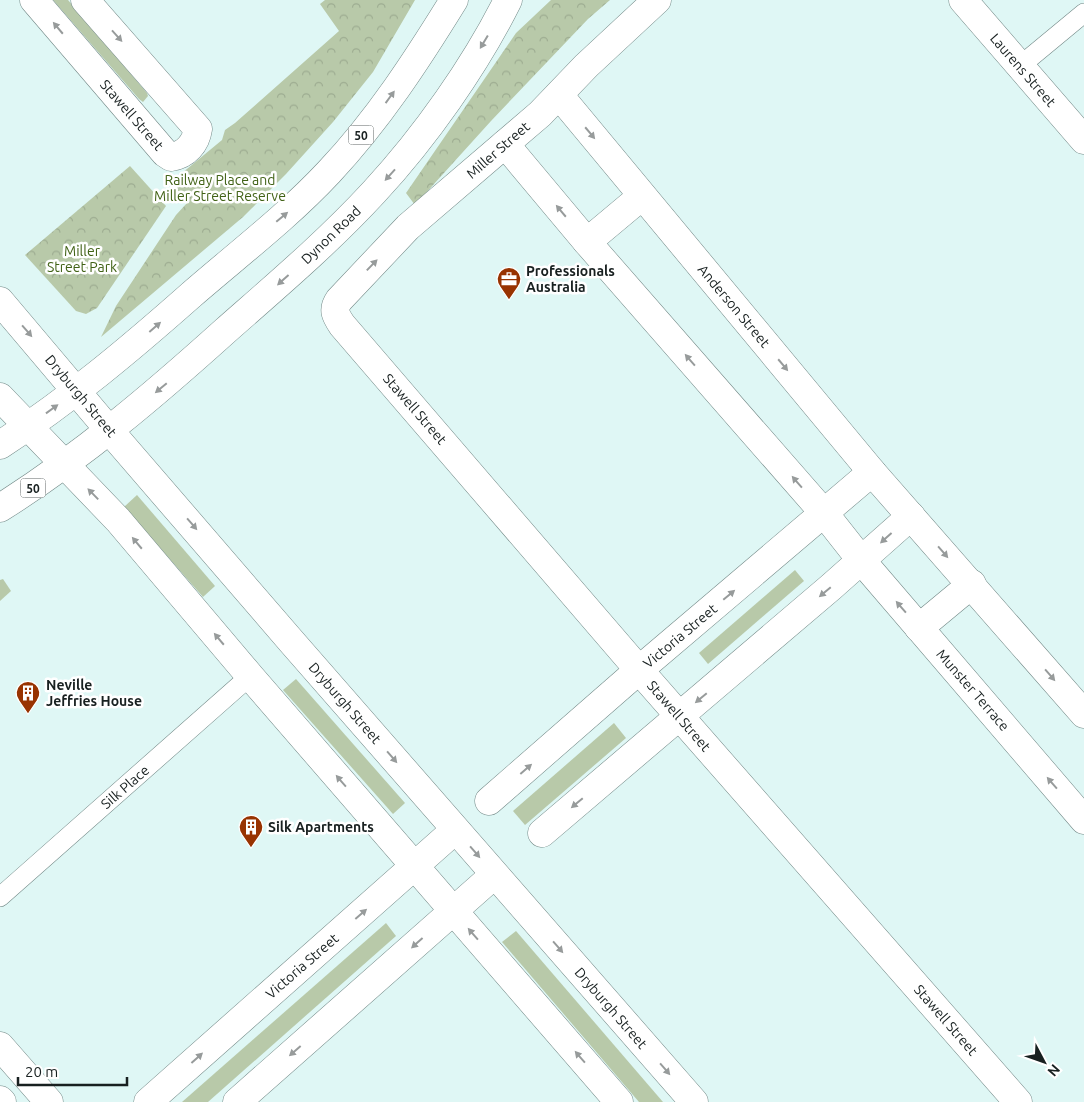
<svg xmlns="http://www.w3.org/2000/svg" width="1084" height="1102" font-family="Ubuntu,sans-serif">
	<style>
		.grass { fill: #b8c9a9 }
		.park { fill: url(#park-crowns) }
		.lines { fill: none; stroke-linecap: round; stroke-linejoin: round }
		.lane-casing { stroke: #728886; stroke-width: 20 }
		.street-casing { stroke: #728886; stroke-width: 29 }
		.secondary-casing { stroke: #728886; stroke-width: 29 }
		.primary-casing { stroke: #728886; stroke-width: 29 }
		.lane { stroke: #fff; stroke-width: 19 }
		.street { stroke: #fff; stroke-width: 28 }
		.secondary { stroke: #fff; stroke-width: 28 }
		.primary { stroke: #fff; stroke-width: 28 }
		.oneway { fill: #979b9b }
		.labels { text-anchor: middle; dominant-baseline: central; stroke-width: 5; stroke-linejoin: round; paint-order: stroke }
		.shield { fill: #fff; stroke: #5d6363; stroke-width: 1 }
		.shield-label { font-size: 12px; font-weight: bold; fill: #182020 }
		.street-label { font-size: 14px; fill: #182020; stroke: #fff }
		.park-label { font-size: 14px; fill: #416216; stroke: #fff }
		.poi-label { font-size: 14px; font-weight: bold; fill: #182020; stroke: #fff; text-anchor: start }
	</style>
	<defs>
		<pattern id="park-crowns" width="20" height="18" patternUnits="userSpaceOnUse" patternTransform="scale(1.25)"><rect width="20" height="18" fill="#b8c9a9"/><path d="M2 6a3 3 0 1 1 6 0M12 15a3 3 0 1 1 6 0" fill="none" stroke="#9dac91"/></pattern>
	</defs>
	<rect width="100%" height="100%" fill="#dff7f5"/>
	<g class="grass">
		<polygon points="53,0 68,0 147,93 148,96 143,102 139,99"/>
		<polygon points="137,495 215,586 203,597 124,507"/>
		<polygon points="795,570 804,581 708,664 699,653"/>
		<polygon points="3,579 11,591 0,601 0,580"/>
		<polygon points="296,679 405,803 393,814 283,690"/>
		<polygon points="614,723 626,738 525,825 513,811"/>
		<polygon points="386,923 396,936 208,1102 182,1102"/>
		<polygon points="516,931 663,1102 639,1102 502,942"/>
	</g>
	<g class="park">
		<polygon points="325,0 415,0 373,72 333,122 286,174 243,217 101,337 116,306 176,215 187,203 170,183 222,140 225,130 235,123 339,31 320,4"/>
		<polygon points="551,0 610,0 588,19 491,121 415,205 406,193 516,33"/>
		<polygon points="130,166 166,206 97,308 86,314 76,311 25,255"/>
	</g>
	<g class="lines">
		<g class="lane-casing">
			<g id="lane">
				<polyline points="1020,66 1084,13"/>
				<polyline points="0,897 250,676"/>
			</g>
		</g>
		<g class="street-casing">
			<g id="street">
				<path d="M34,0L165,153L171,157C186,155 196,143 198,129L85,0"/>
				<path d="M657,0L586,66L540,114L408,227L339,300C332,310 336,316 342,325L639,670L1018,1102"/>
				<polyline points="963,0 1084,140"/>
				<polyline points="559,95 872,472 1084,714"/>
				<polyline points="505,144 587,242 824,513 861,560 1084,820"/>
				<polyline points="587,242 642,196"/>
				<polyline points="919,628 972,584"/>
				<polyline points="489,801 639,670 872,472"/>
				<polyline points="542,833 831,587 911,516"/>
				<polyline points="0,1046 49,1102"/>
				<polyline points="0,1100 2,1102"/>
			</g>
		</g>
		<g class="secondary-casing">
			<g id="secondary">
				<polyline points="0,301 109,430 291,641 694,1102"/>
				<polyline points="0,397 118,520 250,676 619,1102"/>
				<polyline points="148,1102 455,830"/>
				<polyline points="237,1102 494,875"/>
			</g>
		</g>
		<g class="primary-casing">
			<g id="primary">
				<path d="M0,445C68,401 130,349 191,295C237,255 287,217 329,172C378,120 417,60 454,0"/>
				<path d="M0,508C81,457 154,395 225,331C276,286 328,242 374,192C425,137 475,66 508,0"/>
			</g>
		</g>
		<use href="#lane" class="lane"/>
		<use href="#street" class="street"/>
		<use href="#secondary" class="secondary"/>
		<use href="#primary" class="primary"/>
	</g>
	<defs><path id="oneway-solid" d="M-6-.8H1V-3.2L6.5 0L1 3.2V.8H-6Z" transform="scale(1.25)"/></defs>
	<g class="oneway">
		<use href="#oneway-solid" transform="translate(58 28) rotate(-130)"/>
		<use href="#oneway-solid" transform="translate(117 36) rotate(48)"/>
		<use href="#oneway-solid" transform="translate(484 42) rotate(121)"/>
		<use href="#oneway-solid" transform="translate(390 97) rotate(-54)"/>
		<use href="#oneway-solid" transform="translate(590 133) rotate(50)"/>
		<use href="#oneway-solid" transform="translate(390 175) rotate(132)"/>
		<use href="#oneway-solid" transform="translate(561 211) rotate(-130)"/>
		<use href="#oneway-solid" transform="translate(282 217) rotate(-40)"/>
		<use href="#oneway-solid" transform="translate(372 265) rotate(-46)"/>
		<use href="#oneway-solid" transform="translate(283 280) rotate(138)"/>
		<use href="#oneway-solid" transform="translate(155 327) rotate(-41)"/>
		<use href="#oneway-solid" transform="translate(27 331) rotate(49)"/>
		<use href="#oneway-solid" transform="translate(690 360) rotate(-131)"/>
		<use href="#oneway-solid" transform="translate(783 365) rotate(50)"/>
		<use href="#oneway-solid" transform="translate(161 388) rotate(140)"/>
		<use href="#oneway-solid" transform="translate(52 409) rotate(-36)"/>
		<use href="#oneway-solid" transform="translate(797 482) rotate(-131)"/>
		<use href="#oneway-solid" transform="translate(93 494) rotate(-134)"/>
		<use href="#oneway-solid" transform="translate(192 524) rotate(49)"/>
		<use href="#oneway-solid" transform="translate(886 538) rotate(138)"/>
		<use href="#oneway-solid" transform="translate(137 543) rotate(-130)"/>
		<use href="#oneway-solid" transform="translate(943 552) rotate(49)"/>
		<use href="#oneway-solid" transform="translate(825 592) rotate(140)"/>
		<use href="#oneway-solid" transform="translate(729 595) rotate(-40)"/>
		<use href="#oneway-solid" transform="translate(901 607) rotate(-131)"/>
		<use href="#oneway-solid" transform="translate(219 639) rotate(-130)"/>
		<use href="#oneway-solid" transform="translate(1050 675) rotate(49)"/>
		<use href="#oneway-solid" transform="translate(701 698) rotate(140)"/>
		<use href="#oneway-solid" transform="translate(392 757) rotate(49)"/>
		<use href="#oneway-solid" transform="translate(526 769) rotate(-41)"/>
		<use href="#oneway-solid" transform="translate(341 781) rotate(-131)"/>
		<use href="#oneway-solid" transform="translate(1052 783) rotate(-131)"/>
		<use href="#oneway-solid" transform="translate(577 803) rotate(140)"/>
		<use href="#oneway-solid" transform="translate(475 852) rotate(49)"/>
		<use href="#oneway-solid" transform="translate(361 914) rotate(-41)"/>
		<use href="#oneway-solid" transform="translate(473 934) rotate(-131)"/>
		<use href="#oneway-solid" transform="translate(417 943) rotate(138)"/>
		<use href="#oneway-solid" transform="translate(558 947) rotate(49)"/>
		<use href="#oneway-solid" transform="translate(295 1051) rotate(139)"/>
		<use href="#oneway-solid" transform="translate(580 1057) rotate(-131)"/>
		<use href="#oneway-solid" transform="translate(197 1058) rotate(-42)"/>
		<use href="#oneway-solid" transform="translate(665 1069) rotate(49)"/>
	</g>
	<defs>
		<g id="office-pin" transform="scale(1.25)"><path d="M0 17L-7.5 6A9.5 9.5 0 1 1 7.5 6Z" fill="#983301" stroke="#fff"/><path d="M-6-3h4V-5.5h4V-3h4V5H-6ZM-1-4.5V-3h2v-1.5ZM-6 0V1H6V0Z" fill="#fff"/></g>
		<g id="building-pin" transform="scale(1.25)"><path d="M0 17L-7.5 6A9.5 9.5 0 1 1 7.5 6Z" fill="#983301" stroke="#fff"/><path d="M-4-6H4V6H1V3H-1V6H-4ZM-2.5-4.3h1.7v1.8h-1.7ZM.8-4.3h1.7v1.8H.8ZM-2.5-1h1.7V.8h-1.7ZM.8-1h1.7V.8H.8Z" fill="#fff"/></g>
	</defs>
	<g fill-rule="evenodd">
		<use href="#office-pin" x="509" y="279"/>
		<use href="#building-pin" x="28" y="693"/>
		<use href="#building-pin" x="251" y="827"/>
	</g>
	<g class="labels">
		<g class="shield">
			<rect x="348.5" y="125.5" width="25" height="19" rx="4"/>
			<rect x="20.5" y="478.5" width="25" height="19" rx="4"/>
		</g>
		<g class="shield-label">
			<text x="361" y="135">50</text>
			<text x="33" y="488">50</text>
		</g>
		<g class="street-label">
			<text transform="translate(1023 70) rotate(49)">Laurens Street</text>
			<text transform="translate(132 115) rotate(49)">Stawell Street</text>
			<text transform="translate(498 150) rotate(-41)">Miller Street</text>
			<text transform="translate(331 235) rotate(-44)">Dynon Road</text>
			<text transform="translate(734 306) rotate(50)">Anderson Street</text>
			<text transform="translate(81 396) rotate(50)">Dryburgh Street</text>
			<text transform="translate(415 409) rotate(49)">Stawell Street</text>
			<text transform="translate(680 636) rotate(-40)">Victoria Street</text>
			<text transform="translate(973 690) rotate(49)">Munster Terrace</text>
			<text transform="translate(345 703) rotate(49)">Dryburgh Street</text>
			<text transform="translate(679 716) rotate(49)">Stawell Street</text>
			<text transform="translate(125 787) rotate(-41)">Silk Place</text>
			<text transform="translate(302 966) rotate(-41)">Victoria Street</text>
			<text transform="translate(611 1008) rotate(49)">Dryburgh Street</text>
			<text transform="translate(946 1020) rotate(49)">Stawell Street</text>
		</g>
		<g class="park-label">
			<text x="220" y="180">Railway Place and<tspan x="220" dy="16">Miller Street Reserve</tspan></text>
			<text x="82" y="251">Miller<tspan x="82" dy="16">Street Park</tspan></text>
		</g>
		<g class="poi-label">
			<text x="526" y="271">Professionals<tspan x="526" dy="16">Australia</tspan></text>
			<text x="46" y="685">Neville<tspan x="46" dy="16">Jeffries House</tspan></text>
			<text x="268" y="827">Silk Apartments</text>
		</g>
	</g>
	<g transform="translate(1044 1062) rotate(131)" stroke="#ffffff" stroke-width="4" paint-order="stroke">
	<path d="M0-4L9 19L0 12L-9 19Z" fill="#182020"/>
	<text y="-8" font-size="14" font-weight="bold" text-anchor="middle" fill="#182020">N</text>
	</g>
	<path d="M18 1077v8h109v-8" fill="none" stroke="#182020" stroke-width="2.5"/>
	<text x="25" y="1077" font-size="15" fill="#182020" stroke="#ffffff" stroke-width="4" paint-order="stroke">20 m</text>
</svg>
